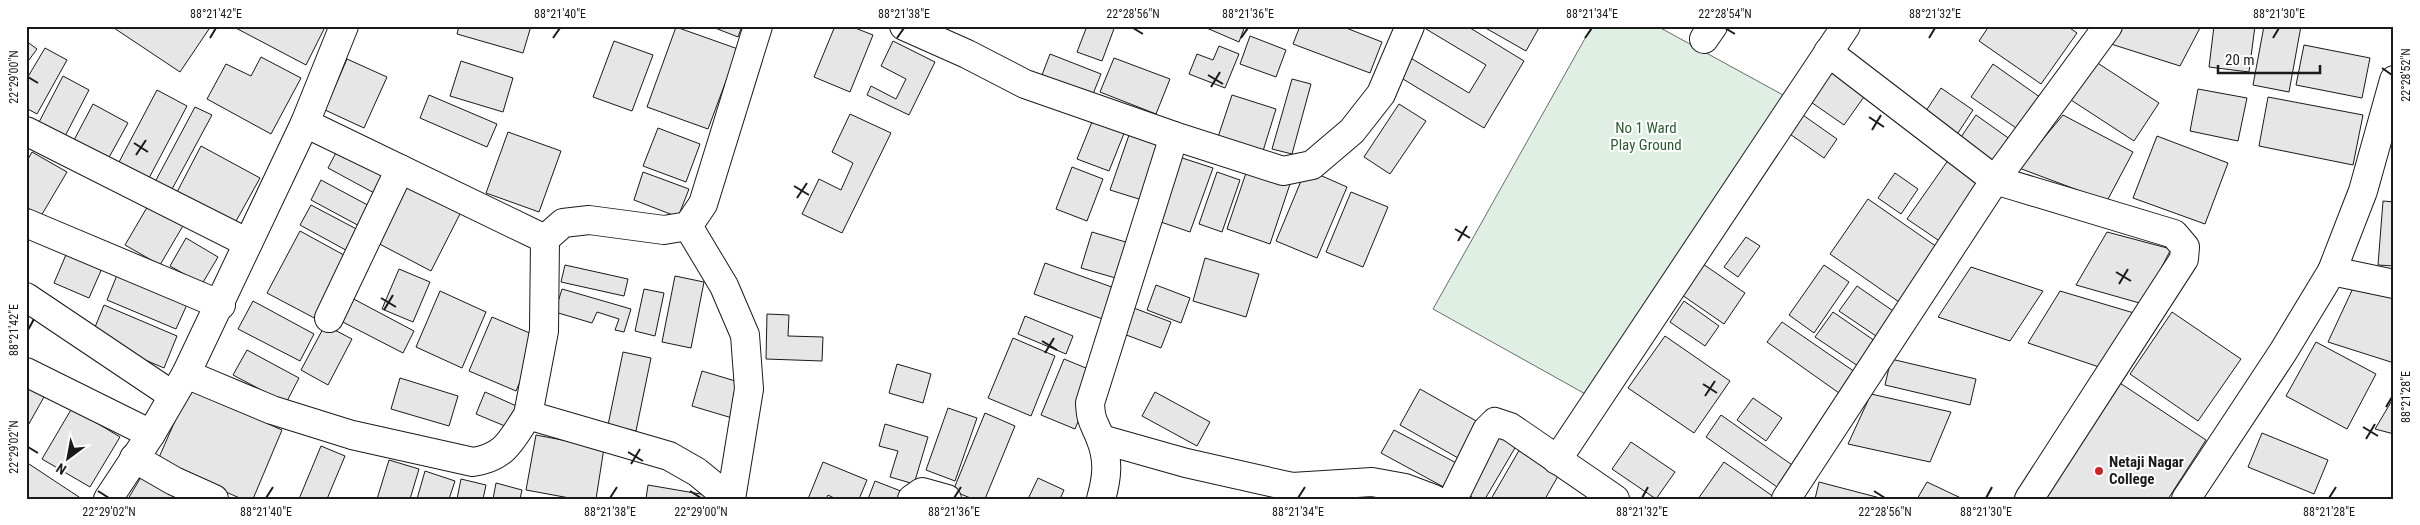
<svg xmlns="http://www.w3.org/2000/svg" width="2420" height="525" font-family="'Roboto Condensed',sans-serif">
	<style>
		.green { fill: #e0efe3; stroke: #6a6a6a }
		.building { fill: #e6e6e6; stroke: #1a1a1a }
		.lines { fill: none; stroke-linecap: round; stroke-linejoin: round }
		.minor-casing { stroke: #1a1a1a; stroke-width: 30 }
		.minor { stroke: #fff; stroke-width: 28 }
		.ticks { fill: none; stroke: #1a1a1a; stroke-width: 2 }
		.poi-dot { fill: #c62828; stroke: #fff; stroke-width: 2 }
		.labels { text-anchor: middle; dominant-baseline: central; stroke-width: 4; stroke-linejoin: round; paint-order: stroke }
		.park-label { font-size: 15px; fill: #2b5a34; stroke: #fff }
		.poi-label { font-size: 15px; font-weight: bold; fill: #1a1a1a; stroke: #fff; text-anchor: start }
		.neatline { fill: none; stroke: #1a1a1a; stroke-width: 2 }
		.ticks-label { font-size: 12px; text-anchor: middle; fill: #1a1a1a }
	</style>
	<rect width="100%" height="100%" fill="#fff"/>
	<polygon class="green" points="1592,26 1657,26 1794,101 1589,396 1433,309"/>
	<g class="building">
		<polygon points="111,26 205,26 209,29 180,72"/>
		<polygon points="232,26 324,26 325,27 306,65"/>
		<polygon points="459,26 531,26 523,53 457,34"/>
		<polygon points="710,26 742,26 738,37"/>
		<polygon points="835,26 850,26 873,35 850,92 814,77"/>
		<polygon points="1087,26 1115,26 1102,61 1077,52"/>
		<polygon points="1202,26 1245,26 1239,42"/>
		<polygon points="1300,26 1341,26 1382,42 1370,73 1293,44"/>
		<polygon points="1427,26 1467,26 1524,61 1484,128 1398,76 1409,57 1469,93 1486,65 1426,29"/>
		<polygon points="1482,26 1540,26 1526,51"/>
		<polygon points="1989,26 2067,26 2077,33 2041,84 1979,41"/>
		<polygon points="2123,26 2201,26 2180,66 2111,44"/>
		<polygon points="2214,26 2255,26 2249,72 2209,67"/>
		<polygon points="2264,26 2301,26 2289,92 2253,85"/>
		<polygon points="676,27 738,49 708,129 647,107"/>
		<polygon points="1250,36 1286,50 1276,77 1240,64"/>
		<polygon points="26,41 37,49 26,64"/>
		<polygon points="614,41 653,55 632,111 593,97"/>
		<polygon points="893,41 935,62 909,115 867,95 871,86 896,99 906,79 881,66"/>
		<polygon points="2304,45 2370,58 2362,98 2296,85"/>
		<polygon points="1219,46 1239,54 1225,88 1189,74 1197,54 1213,60"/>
		<polygon points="45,48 67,60 37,114 26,108 26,80"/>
		<polygon points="1050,54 1101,74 1093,94 1042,75"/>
		<polygon points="261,57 301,78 271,134 207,99 226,64 251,76"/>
		<polygon points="1114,58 1170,79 1156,114 1100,92"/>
		<polygon points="347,59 387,77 364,128 325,110"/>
		<polygon points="461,61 513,78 503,112 450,96"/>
		<polygon points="2096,62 2159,103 2134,141 2071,100"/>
		<polygon points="1993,64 2044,100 2022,132 1971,97"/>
		<polygon points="1830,69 1866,94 1844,125 1808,100"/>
		<polygon points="63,76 89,90 63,140 37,126"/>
		<polygon points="1292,79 1311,84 1292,154 1272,149"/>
		<polygon points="1941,88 1973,110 1956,136 1924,114"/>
		<polygon points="2198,89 2247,98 2238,141 2190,131"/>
		<polygon points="157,90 187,106 148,180 118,164"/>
		<polygon points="429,95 497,124 487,147 420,118"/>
		<polygon points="1232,95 1276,109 1263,151 1218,137"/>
		<polygon points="2268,97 2363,115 2353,165 2259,146"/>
		<polygon points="93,104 128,123 107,161 73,142"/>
		<polygon points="1399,104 1426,121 1390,174 1364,157"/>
		<polygon points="195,107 212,115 171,191 155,182"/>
		<polygon points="1800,113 1837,139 1824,158 1787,132"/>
		<polygon points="850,114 891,133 842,233 802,214 819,179 841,190 853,163 832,152"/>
		<polygon points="1976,115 2014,142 1997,166 1959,140"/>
		<polygon points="2063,115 2133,152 2107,201 2019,168"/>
		<polygon points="1094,117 1125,131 1109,171 1077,159"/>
		<polygon points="658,128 700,144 686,182 643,166"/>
		<polygon points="508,132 561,151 539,212 486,193"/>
		<polygon points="1129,135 1161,146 1142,200 1110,190"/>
		<polygon points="2157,136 2228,163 2205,224 2133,198"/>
		<polygon points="341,143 389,169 376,194 328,168"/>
		<polygon points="201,146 260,178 235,223 177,192"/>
		<polygon points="32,152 67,172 41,216 26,207 26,163"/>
		<polygon points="1176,156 1213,168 1190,232 1155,220"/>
		<polygon points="1949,159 1983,183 1941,242 1907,219"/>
		<polygon points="1072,167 1103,179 1087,221 1056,209"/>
		<polygon points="1306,169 1347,187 1317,258 1276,241"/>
		<polygon points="1247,170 1290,184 1270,244 1227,229"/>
		<polygon points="643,172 689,189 678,217 634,200"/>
		<polygon points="1217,172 1240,180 1222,232 1199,224"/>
		<polygon points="1895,173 1918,189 1901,214 1878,198"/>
		<polygon points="402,178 462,210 431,271 370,239"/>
		<polygon points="321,180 375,209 365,229 311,200"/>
		<polygon points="1351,192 1388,207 1363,267 1326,252"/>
		<polygon points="1868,199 1937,247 1899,302 1830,254"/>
		<polygon points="2383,201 2394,202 2394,266 2378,265"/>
		<polygon points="149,204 184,224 160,265 125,245"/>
		<polygon points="311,205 364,233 353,254 300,225"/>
		<polygon points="300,231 353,260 320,321 267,293"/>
		<polygon points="1092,232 1129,243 1119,279 1081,268"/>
		<polygon points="2107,232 2171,249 2143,304 2076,285"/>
		<polygon points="1746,237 1760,246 1738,277 1724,267"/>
		<polygon points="186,238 218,257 202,284 170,266"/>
		<polygon points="68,250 103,266 89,298 54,283"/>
		<polygon points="1205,258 1259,274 1246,317 1193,301"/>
		<polygon points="1045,263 1120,290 1108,321 1034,294"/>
		<polygon points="1703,264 1745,293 1724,324 1682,295"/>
		<polygon points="565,265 628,279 624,296 561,282"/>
		<polygon points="1824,265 1849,282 1814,333 1789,315"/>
		<polygon points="1971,267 2043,291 2010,341 1938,317"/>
		<polygon points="399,269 430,282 413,322 382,309"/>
		<polygon points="119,270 189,300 176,329 107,300"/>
		<polygon points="675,276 704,282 691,348 662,342"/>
		<polygon points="1156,285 1190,298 1181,323 1147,310"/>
		<polygon points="1857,286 1896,313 1879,338 1839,311"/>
		<polygon points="2354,286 2394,298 2394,363 2328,342"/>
		<polygon points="562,289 631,309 624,332 615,330 619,319 597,312 592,323 555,312"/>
		<polygon points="644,289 664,293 655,336 635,331"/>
		<polygon points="440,291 486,312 462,368 416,347"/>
		<polygon points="2060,291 2134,313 2102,368 2028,343"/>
		<polygon points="348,296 414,331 403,353 337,319"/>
		<polygon points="253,301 314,334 300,361 238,329"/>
		<polygon points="1684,301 1719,326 1705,346 1670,322"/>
		<polygon points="104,305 177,336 164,368 91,337"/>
		<polygon points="1131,307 1171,322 1161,348 1121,333"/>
		<polygon points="1833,312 1875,341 1858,366 1815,337"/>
		<polygon points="2172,312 2241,359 2198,421 2130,374"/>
		<polygon points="767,314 789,315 788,336 823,337 822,361 766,359"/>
		<polygon points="1025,316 1073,336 1066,354 1018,334"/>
		<polygon points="492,317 539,337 516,391 469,371"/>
		<polygon points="1782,322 1855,372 1839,393 1767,342"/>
		<polygon points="325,325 352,339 328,385 301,370"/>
		<polygon points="1665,336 1730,381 1694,433 1628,388"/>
		<polygon points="1013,338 1055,356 1031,416 988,398"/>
		<polygon points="2316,342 2376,374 2347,429 2286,396"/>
		<polygon points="247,350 299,378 286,403 233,375"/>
		<polygon points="623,352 651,358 636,431 608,425"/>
		<polygon points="1064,359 1098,373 1075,429 1041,415"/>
		<polygon points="1891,359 1976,379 1970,405 1885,385"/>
		<polygon points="897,364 931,374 923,403 889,393"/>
		<polygon points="702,371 742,383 732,418 692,406"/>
		<polygon points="400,378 458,396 449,426 391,409"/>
		<polygon points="2120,383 2206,440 2168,499 2044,499"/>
		<polygon points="26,387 44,397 26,429"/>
		<polygon points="189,389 282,430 253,499 242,499 157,462"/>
		<polygon points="1420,389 1485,426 1465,462 1400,425"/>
		<polygon points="485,392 521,408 512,429 476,414"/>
		<polygon points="1155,392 1210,422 1197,446 1142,416"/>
		<polygon points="1871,394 1951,412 1930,462 1848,444"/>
		<polygon points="2394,397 2394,434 2375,429"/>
		<polygon points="1753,398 1782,418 1766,441 1737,420"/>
		<polygon points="72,408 120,437 90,487 42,459"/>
		<polygon points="948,408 977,418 955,481 926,470"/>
		<polygon points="985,413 1015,426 985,499 973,499 953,491"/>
		<polygon points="1721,415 1795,467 1780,489 1706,437"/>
		<polygon points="885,424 928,437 914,484 890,477 898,451 879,446"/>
		<polygon points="1497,427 1519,441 1485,499 1475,499 1459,489"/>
		<polygon points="1394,430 1464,467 1451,491 1381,453"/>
		<polygon points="2262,433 2328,460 2314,494 2248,467"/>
		<polygon points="536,435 604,448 596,499 575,499 526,490"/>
		<polygon points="1631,442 1675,472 1656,499 1612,469"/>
		<polygon points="321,446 345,456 327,499 299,499"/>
		<polygon points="1521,447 1562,469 1545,499 1491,499"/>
		<polygon points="389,460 419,469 410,499 377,499"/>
		<polygon points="823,462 867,480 859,499 836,499 828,495 826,499 808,499"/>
		<polygon points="1724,462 1774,497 1773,499 1698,499"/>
		<polygon points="29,464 82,499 26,499 26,469"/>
		<polygon points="425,471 455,481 449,499 417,499"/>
		<polygon points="144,472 186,499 128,499"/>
		<polygon points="1038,478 1064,490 1060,499 1028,499"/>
		<polygon points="461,479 486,485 483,499 457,499"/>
		<polygon points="875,481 906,493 904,499 868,499"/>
		<polygon points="1819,482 1884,499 1815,499"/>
		<polygon points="1927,482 1963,499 1917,499"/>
		<polygon points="496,483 522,490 520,499 493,499"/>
		<polygon points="648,485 718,497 717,499 646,499"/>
	</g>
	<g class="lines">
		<g class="minor-casing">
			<g id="minor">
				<polyline points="904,26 967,54 1025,84 1174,136 1283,171 1312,165 1352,131 1381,94 1410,26"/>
				<polyline points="1704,39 1713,26"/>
				<polyline points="1828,52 1995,180 2174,234 2185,247 2184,259 2029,499"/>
				<polyline points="305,123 545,239 544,331 528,415"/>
				<polyline points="26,131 248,243"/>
				<polyline points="26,223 221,305"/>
				<polyline points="688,226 724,286 745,335 749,389 731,499"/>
				<polyline points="545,239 563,223 589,220 664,230 688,226 703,204 758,26"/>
				<polyline points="2332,271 2394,284"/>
				<polyline points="26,297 172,395"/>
				<polyline points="329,318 400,169"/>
				<polyline points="26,372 151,434"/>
				<path d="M186,374L272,410L352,435L473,462C506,457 511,440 528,415L669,456L697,472L730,499"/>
				<polyline points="1101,439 1186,463 1292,487 1372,482 1405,488 1434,499"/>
				<polyline points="134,458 174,481 214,499"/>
				<polyline points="1557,460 1846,26"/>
				<polyline points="108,499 151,434 186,374 305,123 344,26"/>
				<polyline points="912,499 922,492 947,499"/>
				<path d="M1101,499C1107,478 1109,461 1101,440C1095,423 1091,424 1090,403L1174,136"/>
				<polyline points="1453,499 1487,430 1495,422 1510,427 1615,499"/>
				<polyline points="1786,499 1995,180 2108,26"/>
				<polyline points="2186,499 2283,352 2332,271 2363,191 2394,80"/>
			</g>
		</g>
		<use href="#minor" class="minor"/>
	</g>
	<path class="ticks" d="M1133,28L1143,34M1725,28L1735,34M210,38L216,28M553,38L560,28M897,38L904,28M1241,38L1248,28M1585,38L1592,28M1929,38L1935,28M2273,38L2279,28M2382,68L2392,75M1208,75L1223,84M28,77L38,83M1211,87L1220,72M1869,117L1884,127M1872,130L1881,115M134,143L148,152M136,155L146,140M794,186L809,195M797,198L807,183M1455,229L1470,238M1458,241L1467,226M2116,272L2131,281M2119,284L2128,269M381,298L396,307M384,310L393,295M28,330L34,319M1042,341L1057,350M1045,353L1054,338M1703,384L1717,393M1705,396L1715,381M2386,407L2392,397M2363,427L2378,436M2366,439L2375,424M28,447L38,453M628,452L643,461M631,464L640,449M98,491L109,498M690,491L701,498M1874,491L1885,498M266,498L273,487M610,498L617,487M954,498L961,487M1298,498L1305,487M1642,498L1648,487M1986,498L1992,487M2329,498L2336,487"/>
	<circle class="poi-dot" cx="2099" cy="471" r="5"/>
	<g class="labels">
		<g class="park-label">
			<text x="1646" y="128">No 1 Ward<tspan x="1646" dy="17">Play Ground</tspan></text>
		</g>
		<g class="poi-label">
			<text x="2109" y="462">Netaji Nagar<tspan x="2109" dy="17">College</tspan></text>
		</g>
	</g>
	<rect width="2420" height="525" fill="none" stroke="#ffffff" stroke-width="55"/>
	<g transform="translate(68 458) rotate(212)" stroke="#ffffff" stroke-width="4" paint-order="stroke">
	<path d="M0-4L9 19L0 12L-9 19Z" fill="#1a1a1a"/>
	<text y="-8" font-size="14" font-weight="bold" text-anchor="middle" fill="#1a1a1a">N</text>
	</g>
	<path d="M2218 65v8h102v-8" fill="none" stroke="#1a1a1a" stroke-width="2.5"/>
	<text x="2225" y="65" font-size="15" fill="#1a1a1a" stroke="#ffffff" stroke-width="4" paint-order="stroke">20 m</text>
	<rect x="28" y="28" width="2364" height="470" class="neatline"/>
	<g class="ticks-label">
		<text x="216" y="18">88°21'42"E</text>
		<text x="560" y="18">88°21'40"E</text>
		<text x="904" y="18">88°21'38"E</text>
		<text x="1133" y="18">22°28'56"N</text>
		<text x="1248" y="18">88°21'36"E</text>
		<text x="1592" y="18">88°21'34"E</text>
		<text x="1725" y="18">22°28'54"N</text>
		<text x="1935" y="18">88°21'32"E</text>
		<text x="2279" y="18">88°21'30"E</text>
		<text transform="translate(2406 75) rotate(-90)" y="4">22°28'52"N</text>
		<text transform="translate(14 77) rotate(-90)" y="4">22°29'00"N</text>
		<text transform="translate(14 330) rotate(-90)" y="4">88°21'42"E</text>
		<text transform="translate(2406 397) rotate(-90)" y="4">88°21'28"E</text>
		<text transform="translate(14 447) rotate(-90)" y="4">22°29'02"N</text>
		<text x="109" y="516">22°29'02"N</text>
		<text x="266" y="516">88°21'40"E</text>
		<text x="610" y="516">88°21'38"E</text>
		<text x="701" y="516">22°29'00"N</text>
		<text x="954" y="516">88°21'36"E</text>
		<text x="1298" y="516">88°21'34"E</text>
		<text x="1642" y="516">88°21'32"E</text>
		<text x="1885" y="516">22°28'56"N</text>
		<text x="1986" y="516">88°21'30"E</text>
		<text x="2329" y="516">88°21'28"E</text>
	</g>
</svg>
